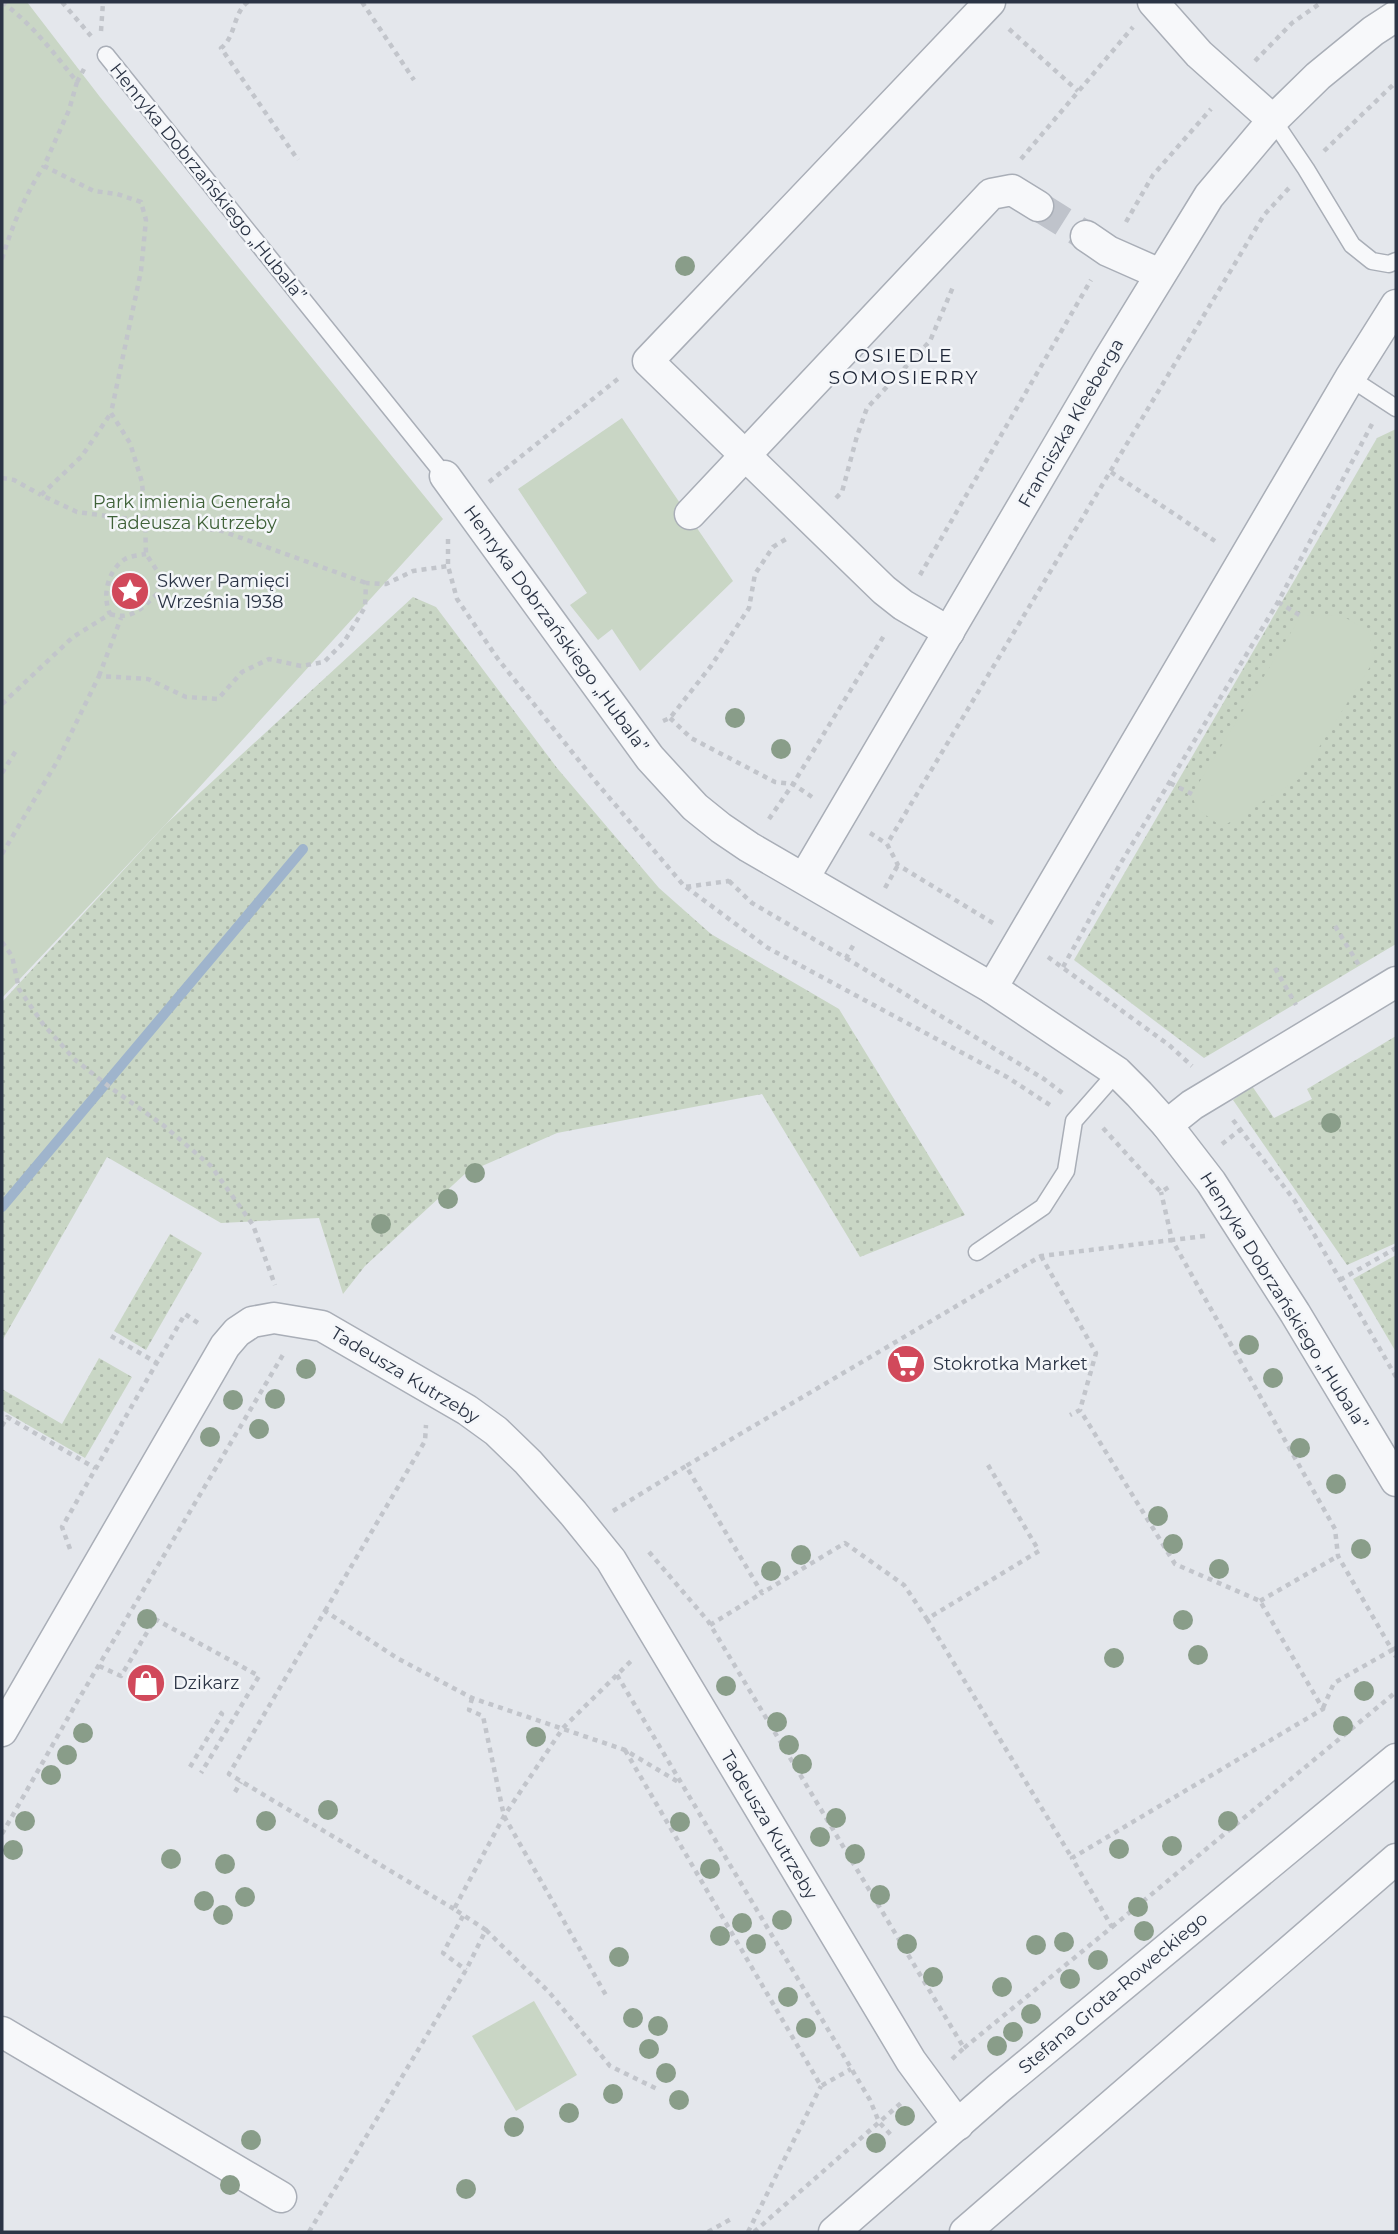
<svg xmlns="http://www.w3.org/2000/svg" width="1398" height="2234" font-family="Montserrat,sans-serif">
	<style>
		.grass { fill: url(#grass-dots) }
		.park { fill: #c9d6c5 }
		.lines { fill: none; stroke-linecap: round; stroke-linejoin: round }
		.stream { stroke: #9fb4cc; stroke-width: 10 }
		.minor-tunnel { stroke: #bfc3cb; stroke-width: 30; stroke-dasharray: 30 15; stroke-linecap: butt }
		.service-casing { stroke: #a9aeb7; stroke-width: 19 }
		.minor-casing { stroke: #a9aeb7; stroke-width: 33 }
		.path { stroke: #c2c5cb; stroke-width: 4.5; stroke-dasharray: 5 5; stroke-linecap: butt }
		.service { stroke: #f7f8fa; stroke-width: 16 }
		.minor { stroke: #f7f8fa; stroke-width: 30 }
		.tree { fill: #899d89 }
		.labels { text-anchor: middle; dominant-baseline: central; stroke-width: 5; stroke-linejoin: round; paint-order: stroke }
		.street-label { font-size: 18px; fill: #2b3445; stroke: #f4f6f9 }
		.park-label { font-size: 18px; fill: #3f6138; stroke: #f4f6f9 }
		.poi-label { font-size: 18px; fill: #2b3445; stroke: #f4f6f9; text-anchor: start }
		.neighbourhood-label { font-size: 19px; letter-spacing: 2px; fill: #1d2536; stroke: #f4f6f9 }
	</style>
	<defs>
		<pattern id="grass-dots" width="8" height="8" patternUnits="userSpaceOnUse" patternTransform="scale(1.75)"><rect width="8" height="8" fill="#c9d6c5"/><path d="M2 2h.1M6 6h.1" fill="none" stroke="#adb8ab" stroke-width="1.8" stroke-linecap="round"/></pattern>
	</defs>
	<rect width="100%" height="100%" fill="#e4e7ec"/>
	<g class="grass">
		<polygon points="1396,429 1396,944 1204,1058 1074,960 1377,438"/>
		<polygon points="413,597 436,607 557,768 659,888 711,934 839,1009 965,1215 860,1257 762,1094 557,1133 466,1173 365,1266 343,1294 319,1218 221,1223 107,1157 2,1341 2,1002 166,824"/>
		<polygon points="1396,1036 1396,1243 1347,1265 1233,1100 1252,1086 1274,1118 1312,1099 1307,1089"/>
		<polygon points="170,1234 202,1253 146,1350 114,1331"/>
		<polygon points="1396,1255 1396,1352 1353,1279"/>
		<polygon points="99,1358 132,1377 85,1458 2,1410 2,1389 62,1424"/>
	</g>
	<g class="park">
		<polygon points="2,2 27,2 100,97 443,519 166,824 2,998"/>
		<polygon points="622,418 733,581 640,671 612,629 598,640 570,605 587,593 518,489"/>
		<polygon points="1341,615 1368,631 1375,659 1299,779 1222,827 1196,808 1192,794 1301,616"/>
		<polygon points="534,2001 577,2075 516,2111 472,2036"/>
	</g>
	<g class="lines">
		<polyline class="stream" points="2,1207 303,849"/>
		<polyline class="minor-tunnel" points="1038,206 1086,236"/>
		<g class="service-casing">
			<g id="service">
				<polyline points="106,55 445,476"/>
				<polyline points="1273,120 1306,169 1352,245 1372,261 1389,264 1396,261"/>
				<polyline points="1350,378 1396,408"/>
				<polyline points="977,1252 1043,1207 1066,1171 1074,1121 1117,1072"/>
			</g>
		</g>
		<g class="minor-casing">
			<g id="minor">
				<polyline points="1153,2 1199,54 1273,120"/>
				<polyline points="1086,236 1108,251 1160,274"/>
				<polyline points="445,476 650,758 695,807 721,828 749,847 992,988 1117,1072 1139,1094 1167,1125 1211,1182 1295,1313 1396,1481"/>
				<polyline points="690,514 991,194 1012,190 1038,206"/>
				<polyline points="949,632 903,605 884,590 648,361 990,2"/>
				<polyline points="804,878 1107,362 1209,196 1273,120 1318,76 1373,31 1396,16"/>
				<polyline points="992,988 1350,378 1396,305"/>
				<polyline points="1167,1125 1192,1105 1396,982"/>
				<polyline points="2,1731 225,1346 237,1332 252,1322 274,1318 322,1326 467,1410 496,1431 528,1462 573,1513 611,1560 911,2061 958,2125"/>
				<polyline points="2,2032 281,2197"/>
				<polyline points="834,2232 999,2088 1396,1759"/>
				<polyline points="965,2232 1396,1859"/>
			</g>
		</g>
		<g class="path">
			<path d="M2,2C32,24 54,53 77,82L84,69"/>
			<polyline points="62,2 91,36"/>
			<path d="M248,2C233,12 236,37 221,48L298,160"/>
			<polyline points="362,2 414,80"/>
			<polyline points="1009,29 1078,91"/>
			<polyline points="101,31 103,2"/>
			<polyline points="1255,61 1292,23 1322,2"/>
			<polyline points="77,82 69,110 44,166 94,191 117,194 141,202 146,220 141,271 111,413 130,443 142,482 145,521 222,531 366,583"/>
			<polyline points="1324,151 1396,82"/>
			<polyline points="1021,159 1133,27"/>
			<polyline points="1126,222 1153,175 1211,109"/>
			<path d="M2,259C12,226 25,195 44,166"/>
			<polyline points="1111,472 1215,541"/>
			<polyline points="2,478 14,480 41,495"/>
			<polyline points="489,482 619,378"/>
			<polyline points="836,498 842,492 857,436 867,408 930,341 953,287"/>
			<polyline points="448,539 448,566 457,599 498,659 596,782 685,887 729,881 731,876"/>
			<polyline points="920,575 1091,280"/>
			<polyline points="1278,602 1301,616"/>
			<path d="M110,614C132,621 143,607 158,593V572L146,554L145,521L77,512L41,495L82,456L111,413"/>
			<polyline points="99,676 121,618"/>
			<path d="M2,704L73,637L110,614C102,596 107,571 125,559C130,556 140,555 146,554"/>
			<polyline points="670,718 691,738 775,782 793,784 812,797"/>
			<polyline points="663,721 670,718 711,666 749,608 755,574 773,547 786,539"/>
			<polyline points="2,773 17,749"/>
			<polyline points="1170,783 1192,794"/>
			<polyline points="769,819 793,784 885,634"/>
			<polyline points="870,833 887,844"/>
			<polyline points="2,854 58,760 99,676 148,679 186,697 218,699 242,672 269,659 301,666 324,662 344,642 365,607 366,583 386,584 413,571 448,566"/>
			<polyline points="729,881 752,903 846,958 854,944"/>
			<polyline points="686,887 768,948 1007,1077 1053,1107"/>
			<polyline points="885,888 898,865"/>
			<polyline points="993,923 898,865 887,844 1264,215 1289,188"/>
			<polyline points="1335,926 1360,967"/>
			<polyline points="2,942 12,956 19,989 43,1024 60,1043 74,1059 111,1088 163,1125 211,1166 253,1225 275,1285"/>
			<polyline points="1048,957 1169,1045 1192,1066"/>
			<polyline points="846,958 1044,1079 1065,1095"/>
			<polyline points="1063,967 1119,866 1278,602 1372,424"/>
			<polyline points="1275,968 1296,1005"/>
			<polyline points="1233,1120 1295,1201 1396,1377"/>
			<polyline points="1103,1128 1161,1192 1172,1185"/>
			<polyline points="1222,1144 1240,1130"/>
			<polyline points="1205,1236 1172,1240 1335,1529 1338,1556 1392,1650 1396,1648"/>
			<polyline points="1041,1256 1096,1353 1080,1410 1070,1415"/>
			<polyline points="1340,1280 1396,1248"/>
			<polyline points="111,1336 157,1363"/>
			<polyline points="2,1426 7,1417 95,1468"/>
			<polyline points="988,1465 1039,1551 927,1619 904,1585 845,1543 762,1593 686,1466 1041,1256 1172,1240 1161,1192"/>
			<polyline points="613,1511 686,1466"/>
			<polyline points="70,1549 62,1527 185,1314 198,1323 202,1322"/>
			<polyline points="649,1552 708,1621 964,2048 950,2061"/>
			<polyline points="1260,1601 1338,1556"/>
			<polyline points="325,1611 425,1441 426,1425"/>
			<polyline points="927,1619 1072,1858"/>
			<polyline points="710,1625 762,1593"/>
			<polyline points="99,1666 121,1676 155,1619 259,1676 201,1773"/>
			<polyline points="617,1675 870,2100 879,2122 892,2136"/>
			<polyline points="472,1698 469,1710 483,1716 504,1816 607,1997"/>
			<polyline points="1323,1708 1334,1683 1392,1650 1396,1657"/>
			<polyline points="625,1750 821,2086 851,2069"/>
			<polyline points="190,1767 222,1714 217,1710"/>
			<polyline points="235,1792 241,1782"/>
			<polyline points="2,1834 77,1702 284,1353"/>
			<polyline points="454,1909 229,1774 325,1611 397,1658 472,1698 625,1750 680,1783"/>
			<polyline points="463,1916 443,1953 466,1970"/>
			<polyline points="1112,1927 1396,1692"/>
			<polyline points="486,1930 549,1992 610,2066 657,2089"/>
			<polyline points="964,2048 1112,1927 1072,1858 1323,1709 1260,1601 1175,1564 1080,1410"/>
			<polyline points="309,2232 466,1970 486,1930 454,1909 504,1816 563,1728 633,1659"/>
			<polyline points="708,2232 731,2219"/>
			<polyline points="748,2232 821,2086"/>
			<polyline points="754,2232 901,2103"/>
		</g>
		<use href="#service" class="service"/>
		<use href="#minor" class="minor"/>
	</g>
	<g class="tree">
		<circle cx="685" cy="266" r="10"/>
		<circle cx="735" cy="718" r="10"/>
		<circle cx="781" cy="749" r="10"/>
		<circle cx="1331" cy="1123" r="10"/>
		<circle cx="475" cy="1173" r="10"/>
		<circle cx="448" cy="1199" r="10"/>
		<circle cx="381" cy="1224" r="10"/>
		<circle cx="1249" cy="1345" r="10"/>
		<circle cx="306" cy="1369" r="10"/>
		<circle cx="1273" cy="1378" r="10"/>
		<circle cx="275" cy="1399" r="10"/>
		<circle cx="233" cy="1400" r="10"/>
		<circle cx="259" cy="1429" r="10"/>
		<circle cx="210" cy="1437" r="10"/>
		<circle cx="1300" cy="1448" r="10"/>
		<circle cx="1336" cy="1484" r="10"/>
		<circle cx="1158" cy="1516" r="10"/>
		<circle cx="1173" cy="1544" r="10"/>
		<circle cx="1361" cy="1549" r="10"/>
		<circle cx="801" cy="1555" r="10"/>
		<circle cx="1219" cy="1569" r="10"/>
		<circle cx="771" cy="1571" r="10"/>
		<circle cx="147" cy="1619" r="10"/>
		<circle cx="1183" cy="1620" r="10"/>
		<circle cx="1198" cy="1655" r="10"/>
		<circle cx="1114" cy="1658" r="10"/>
		<circle cx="726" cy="1686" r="10"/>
		<circle cx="1364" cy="1691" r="10"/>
		<circle cx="777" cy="1722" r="10"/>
		<circle cx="1343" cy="1726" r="10"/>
		<circle cx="83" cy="1733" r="10"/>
		<circle cx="536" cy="1737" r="10"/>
		<circle cx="789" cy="1745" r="10"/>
		<circle cx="67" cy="1755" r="10"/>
		<circle cx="802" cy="1764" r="10"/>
		<circle cx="51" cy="1775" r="10"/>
		<circle cx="328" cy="1810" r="10"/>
		<circle cx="836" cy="1818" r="10"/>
		<circle cx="25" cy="1821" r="10"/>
		<circle cx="266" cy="1821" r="10"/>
		<circle cx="1228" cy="1821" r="10"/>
		<circle cx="680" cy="1822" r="10"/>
		<circle cx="820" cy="1837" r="10"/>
		<circle cx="1172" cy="1846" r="10"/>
		<circle cx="1119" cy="1849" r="10"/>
		<circle cx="13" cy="1850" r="10"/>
		<circle cx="855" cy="1854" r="10"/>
		<circle cx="171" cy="1859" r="10"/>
		<circle cx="225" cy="1864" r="10"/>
		<circle cx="710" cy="1869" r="10"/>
		<circle cx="880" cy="1895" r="10"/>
		<circle cx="245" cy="1897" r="10"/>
		<circle cx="204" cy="1901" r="10"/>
		<circle cx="1138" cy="1907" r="10"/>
		<circle cx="223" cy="1915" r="10"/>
		<circle cx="782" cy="1920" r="10"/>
		<circle cx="742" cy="1923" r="10"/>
		<circle cx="1144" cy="1931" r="10"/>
		<circle cx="720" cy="1936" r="10"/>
		<circle cx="1064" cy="1942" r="10"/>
		<circle cx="756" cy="1944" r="10"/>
		<circle cx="907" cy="1944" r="10"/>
		<circle cx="1036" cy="1945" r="10"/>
		<circle cx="619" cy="1957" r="10"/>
		<circle cx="1098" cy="1960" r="10"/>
		<circle cx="933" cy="1977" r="10"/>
		<circle cx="1070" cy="1979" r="10"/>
		<circle cx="1002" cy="1987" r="10"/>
		<circle cx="788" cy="1997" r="10"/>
		<circle cx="1031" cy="2014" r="10"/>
		<circle cx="633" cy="2018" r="10"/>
		<circle cx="658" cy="2026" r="10"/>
		<circle cx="806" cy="2028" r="10"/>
		<circle cx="1013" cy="2032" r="10"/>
		<circle cx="997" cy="2046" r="10"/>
		<circle cx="649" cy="2049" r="10"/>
		<circle cx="666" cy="2073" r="10"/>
		<circle cx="613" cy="2094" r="10"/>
		<circle cx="679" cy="2100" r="10"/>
		<circle cx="569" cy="2113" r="10"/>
		<circle cx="905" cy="2116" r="10"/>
		<circle cx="514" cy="2127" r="10"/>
		<circle cx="251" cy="2140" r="10"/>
		<circle cx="876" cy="2143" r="10"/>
		<circle cx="230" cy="2185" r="10"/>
		<circle cx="466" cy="2189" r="10"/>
	</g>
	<defs>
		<g id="sight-disc" transform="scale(2.0125)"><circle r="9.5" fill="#d1495b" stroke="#f4f6f9"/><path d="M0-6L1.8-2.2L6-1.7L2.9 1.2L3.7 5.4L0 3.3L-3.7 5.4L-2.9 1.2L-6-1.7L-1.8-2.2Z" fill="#fff"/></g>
		<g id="supermarket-disc" transform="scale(2.0125)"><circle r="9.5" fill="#d1495b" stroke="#f4f6f9"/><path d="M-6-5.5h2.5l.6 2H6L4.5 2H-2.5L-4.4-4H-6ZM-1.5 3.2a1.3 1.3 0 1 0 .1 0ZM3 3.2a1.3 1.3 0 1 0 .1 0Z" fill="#fff"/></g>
		<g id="shop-disc" transform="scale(2.0125)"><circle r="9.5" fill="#d1495b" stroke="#f4f6f9"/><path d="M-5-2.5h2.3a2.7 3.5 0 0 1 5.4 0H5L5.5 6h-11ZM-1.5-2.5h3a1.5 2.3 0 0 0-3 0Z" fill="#fff"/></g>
	</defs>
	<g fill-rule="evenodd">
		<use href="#sight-disc" x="130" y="591"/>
		<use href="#supermarket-disc" x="906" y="1364"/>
		<use href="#shop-disc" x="146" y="1683"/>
	</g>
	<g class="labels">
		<g class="street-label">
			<text transform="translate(208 182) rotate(51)">Henryka Dobrzańskiego „Hubala”</text>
			<text transform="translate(1071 423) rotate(-60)">Franciszka Kleeberga</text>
			<text transform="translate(556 629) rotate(54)">Henryka Dobrzańskiego „Hubala”</text>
			<text transform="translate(1284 1301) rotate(58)">Henryka Dobrzańskiego „Hubala”</text>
			<text transform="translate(405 1375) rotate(31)">Tadeusza Kutrzeby</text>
			<text transform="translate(769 1825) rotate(59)">Tadeusza Kutrzeby</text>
			<text transform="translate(1113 1993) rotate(-40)">Stefana Grota-Roweckiego</text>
		</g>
		<g class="park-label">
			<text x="192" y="502">Park imienia Generała<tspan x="192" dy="21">Tadeusza Kutrzeby</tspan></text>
		</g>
		<g class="poi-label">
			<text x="157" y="581">Skwer Pamięci<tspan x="157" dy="21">Września 1938</tspan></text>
			<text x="933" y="1364">Stokrotka Market</text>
			<text x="173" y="1683">Dzikarz</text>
		</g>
		<g class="neighbourhood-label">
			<text x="904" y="355">OSIEDLE<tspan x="904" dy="22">SOMOSIERRY</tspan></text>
		</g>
	</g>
	<rect width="1398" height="2234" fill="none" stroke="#2b3445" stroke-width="7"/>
</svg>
